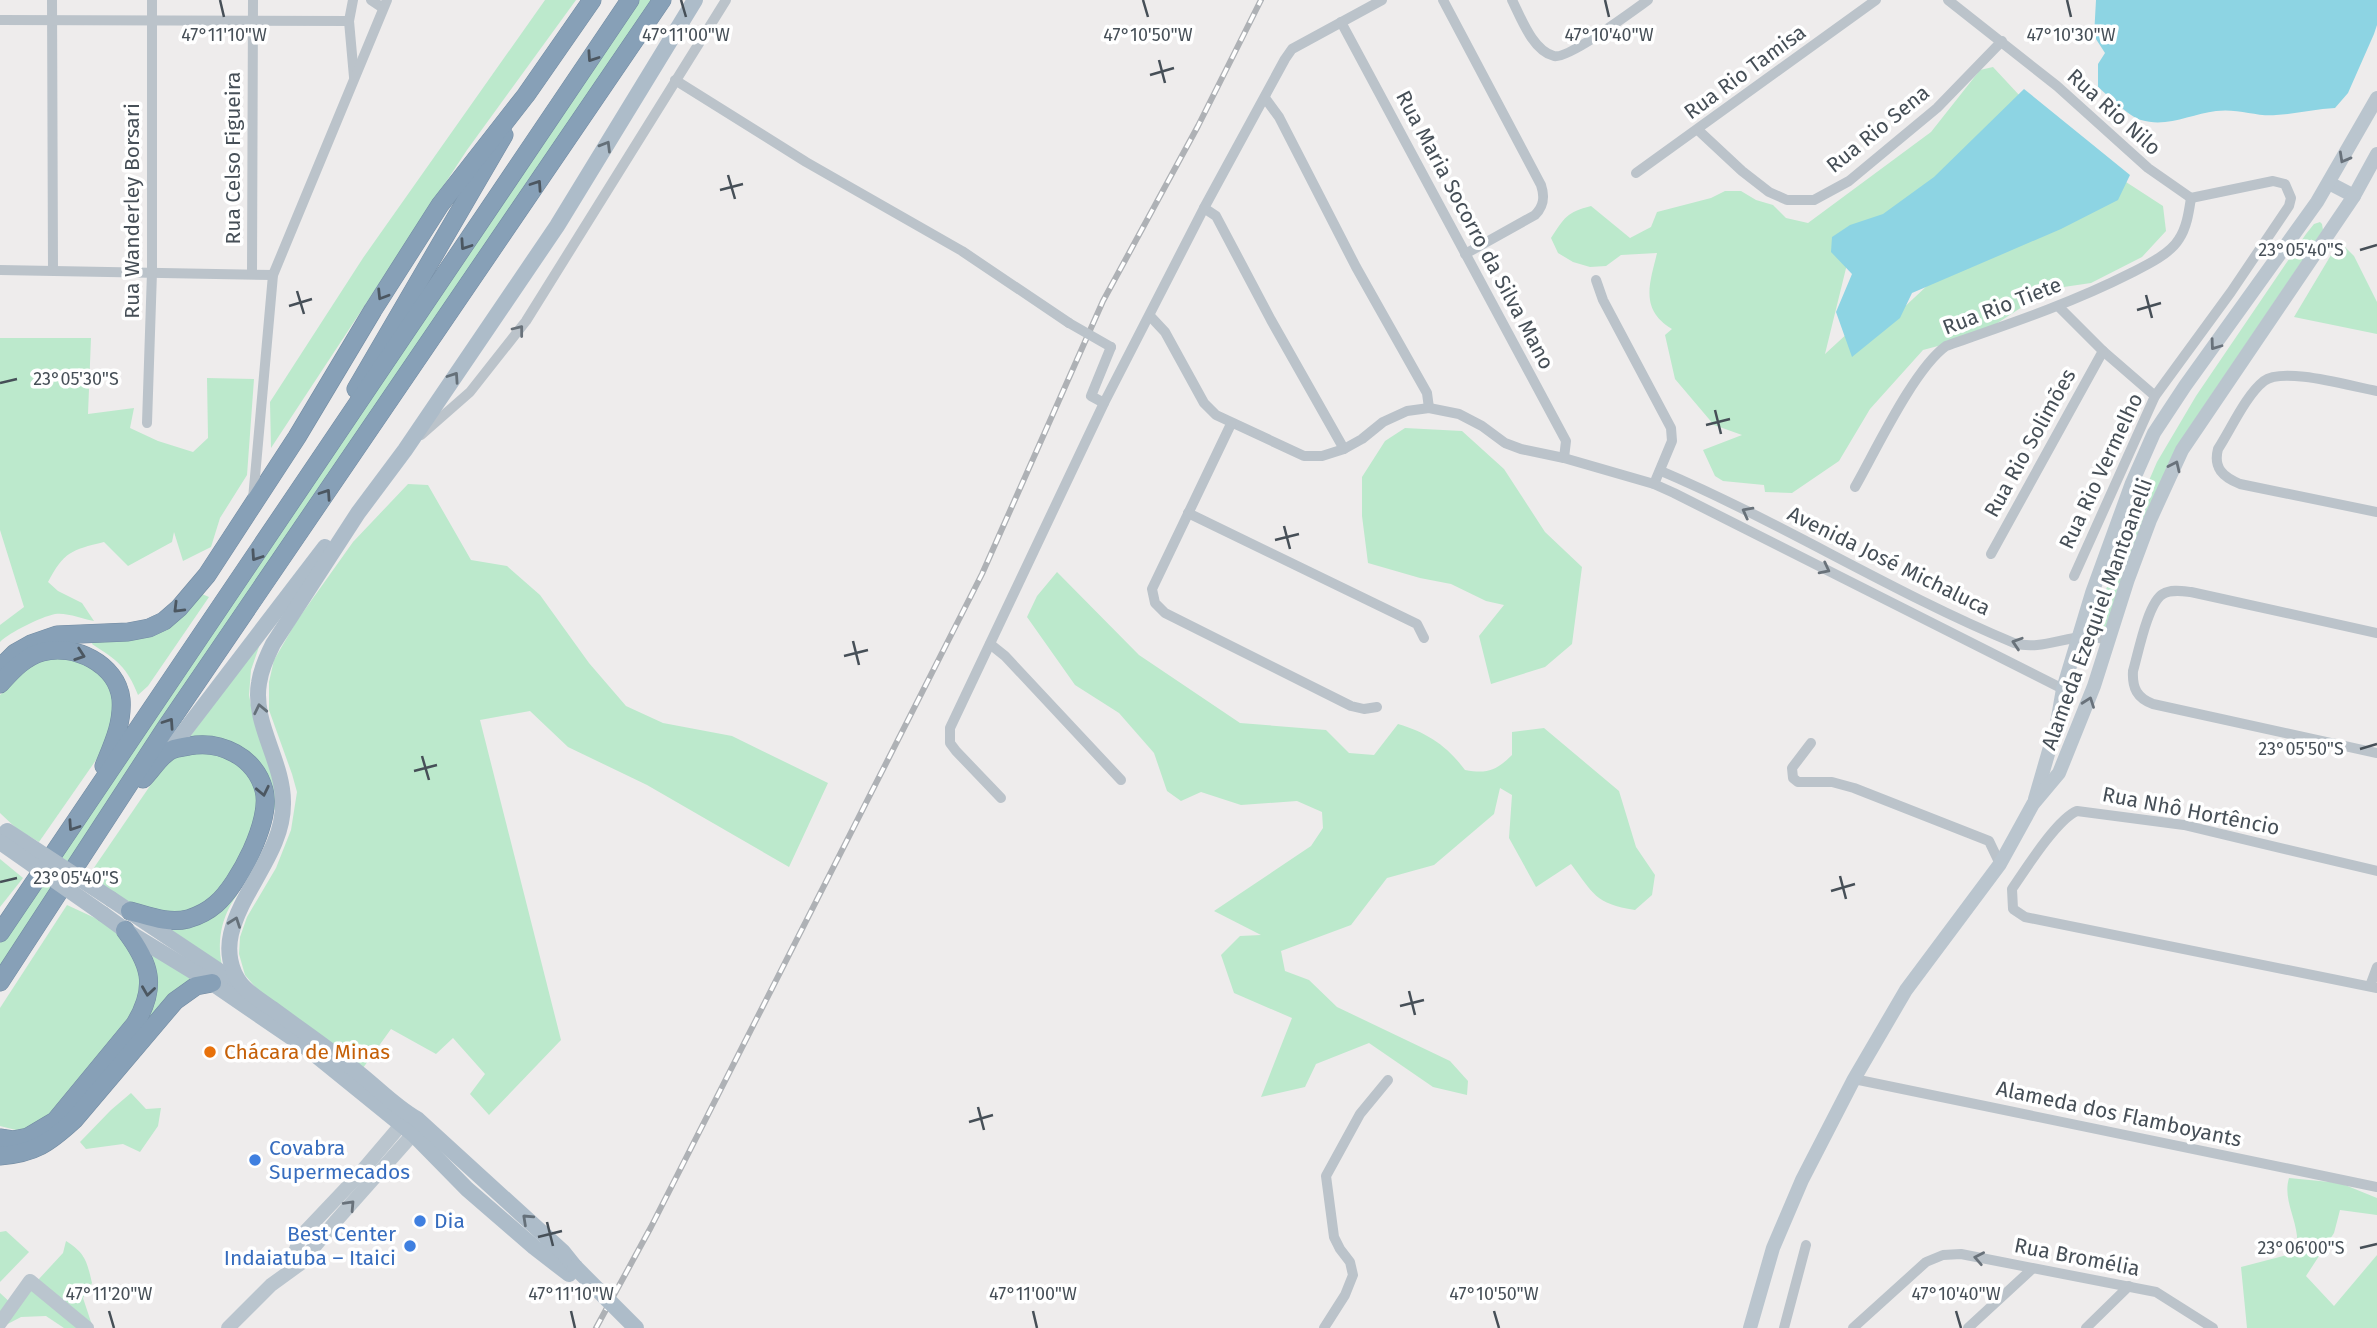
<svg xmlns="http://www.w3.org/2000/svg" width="2377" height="1328" font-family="'Fira Sans',sans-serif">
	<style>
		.green { fill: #bce9cc }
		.water { fill: #8dd4e3 }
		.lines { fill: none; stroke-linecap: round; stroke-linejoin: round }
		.highway-casing { stroke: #728ba2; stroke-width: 19 }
		.street { stroke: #bbc3ca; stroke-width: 10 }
		.secondary { stroke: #bac5ce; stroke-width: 14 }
		.primary { stroke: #adbcc9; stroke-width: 16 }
		.highway { stroke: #87a0b7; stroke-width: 18 }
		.rail-casing { stroke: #aeb1b5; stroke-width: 6 }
		.rail { stroke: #fff; stroke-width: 3.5; stroke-dasharray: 10; stroke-linecap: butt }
		.street-bridge { stroke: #bbc3ca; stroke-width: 10 }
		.primary-bridge { stroke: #adbcc9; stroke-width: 16 }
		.oneway { stroke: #4c5761 }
		.oneway2 { stroke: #657079 }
		.oneway3 { stroke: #69727b }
		.oneway4 { stroke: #69727a }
		.ticks { fill: none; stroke: #464f57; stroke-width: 2.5 }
		.food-dot { fill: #e8710a; stroke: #fff; stroke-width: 2.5 }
		.shop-dot { fill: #3f7fe0; stroke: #fff; stroke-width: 2.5 }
		.labels { text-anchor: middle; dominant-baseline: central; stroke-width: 7; stroke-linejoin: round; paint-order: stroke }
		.street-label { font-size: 21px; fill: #464f57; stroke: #fff }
		.food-label { font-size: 21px; fill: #c56008; stroke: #fff; text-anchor: start }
		.shop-label { font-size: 21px; fill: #366cbe; stroke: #fff; text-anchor: start }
		.ticks-label { font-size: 18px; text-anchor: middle; fill: #464f57; stroke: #fff; stroke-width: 7; stroke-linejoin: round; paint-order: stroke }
	</style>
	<rect width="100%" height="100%" fill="#eeecec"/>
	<g class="green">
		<polygon points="545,0 576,0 467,150 271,448 270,402 363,258"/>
		<polygon points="638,0 656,0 0,969 0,943"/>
		<path d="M1993,67L2020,96L2003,147L1850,252L1825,354L1850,331L1883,327L1930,283L2064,226L2126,182L2163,206L2166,231L2142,257L2091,283L2050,289L1979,335L1923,350L1870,409L1839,461L1792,493L1765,492L1764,485L1723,481L1715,476L1703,450L1742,435L1714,425L1675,379L1665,335L1672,329C1639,309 1650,283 1657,253L1621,255L1606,266L1590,267L1573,262L1558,253L1551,238C1564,218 1567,212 1591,206L1630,238L1651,227L1657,212L1711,198L1725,191H1741L1756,200L1773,205L1786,218L1808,223L1931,132L1980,70Z"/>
		<polygon points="2320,222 2322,224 2323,230 2187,431 2104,639 2092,630 2094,622 2131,522 2157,462 2196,396 2306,234 2314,224"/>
		<polygon points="2345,247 2354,256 2377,302 2377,334 2294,317 2334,250"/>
		<path d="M0,338H91L88,414L134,408L130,428L158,441L193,452L208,438L207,378L254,379L247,475L220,518L211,547L183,561L174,532L172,542L128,566L104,542C71,550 64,552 48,582L58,591L82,603L94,621C83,619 66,612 55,614C41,617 10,632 0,642V625L24,607L0,530Z"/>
		<polygon points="1405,428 1462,431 1504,469 1545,532 1582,567 1572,644 1545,667 1491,684 1479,636 1504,605 1486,601 1451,584 1420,578 1368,563 1362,516 1362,477 1385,441"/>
		<polygon points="408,484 428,485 471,560 507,566 540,595 589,663 626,706 663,723 732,736 828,783 789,867 647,785 568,747 530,711 480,720 561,1040 489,1115 470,1094 485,1074 453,1038 436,1054 391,1029 363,1068 261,994 245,975 239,954 240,937 247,917 276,868 291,830 297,792 292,774 269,710 269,682 274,660 296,622 353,542"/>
		<path d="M1057,572L1139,655L1240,723L1326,730L1349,753L1374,755L1398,724C1428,733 1447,746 1465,770C1487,774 1496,771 1512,755V732L1544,728L1619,791L1636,847L1655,875L1652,895L1635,910C1595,904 1593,893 1571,864L1536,887L1509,838L1512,795L1500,788L1494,814L1434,865L1387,878L1351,925L1281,951L1285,971L1309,980L1337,1007L1450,1061L1468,1081L1467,1095L1433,1087L1369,1043L1316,1064L1305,1087L1261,1097L1292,1018L1234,993L1221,955L1240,936L1261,935L1214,911L1311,846L1323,828L1322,812L1297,801L1241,805L1201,792L1181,801L1167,791L1154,753L1119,713L1075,685L1027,617L1037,596Z"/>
		<path d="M202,594L209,597L148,686L138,695C127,667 117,660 92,644L94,639H114Z"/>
		<polygon points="261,641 251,670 249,695 253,715 275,784 276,810 271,809 264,774 186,742"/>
		<polygon points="69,653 111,683 115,723 103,750 39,842 17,829 0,813 0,695 31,664"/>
		<polygon points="204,750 244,765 260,800 244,853 212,900 178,916 130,906 89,875 167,761 184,753"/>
		<polygon points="0,859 23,878 0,907"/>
		<path d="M234,893L237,895C221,917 216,943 223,969L159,927Z"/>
		<polygon points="67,905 108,924 125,940 141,973 141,993 135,1015 62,1104 34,1128 16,1130 0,1126 0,1008"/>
		<path d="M151,953L197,980L144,1032C154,1001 164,987 151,953Z"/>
		<polygon points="131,1093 146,1109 161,1108 158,1126 140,1152 123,1144 86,1149 80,1142 111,1110"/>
		<path d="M2289,1178L2340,1183L2377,1198V1215L2340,1210L2334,1233L2306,1276L2334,1306L2377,1255V1328H2247L2241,1267L2295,1253C2296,1248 2297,1241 2297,1236C2295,1216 2283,1198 2289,1178Z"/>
		<polygon points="6,1231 29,1252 0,1282 0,1232"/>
		<path d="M66,1241C85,1253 87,1261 92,1283L83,1298L93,1328H64L46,1316L21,1317L0,1328V1293L14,1306L63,1253Z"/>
	</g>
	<g class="water">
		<path d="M2096,0H2377V25L2374,34L2348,93L2335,108C2315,109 2296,114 2276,115C2258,117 2237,108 2216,111C2191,114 2167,128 2141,120C2129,117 2109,96 2098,87V64L2105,53L2094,36Z"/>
		<polygon points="2024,89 2130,175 2118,200 2061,229 1912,293 1900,318 1852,357 1836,312 1852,274 1831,252 1832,237 1850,225 1883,214 1934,177"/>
	</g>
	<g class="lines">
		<g class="highway-casing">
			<g id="highway">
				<polyline points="356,389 504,135"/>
				<polyline points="0,668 15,653 31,644 57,635 128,632 149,628 164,621 179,608 207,575 297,437 373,310 440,205 526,95 592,0"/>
				<path d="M0,684C12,671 24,657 42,652C74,643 117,664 121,699C123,723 113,744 104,766"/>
				<path d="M130,911C149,916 168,924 188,919C198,916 208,911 216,904C239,884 272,820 264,790C255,757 221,740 189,746C182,747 173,748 168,752C159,758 151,771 143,779"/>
				<polyline points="0,933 630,0"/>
				<polyline points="0,982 165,729 662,0"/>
				<path d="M0,1138L13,1140L28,1137L55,1121L135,1024C158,986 150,963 125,930"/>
				<path d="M0,1156C35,1153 49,1143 74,1120L175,1001L196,986L212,983"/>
			</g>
		</g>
		<g class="street">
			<polyline points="52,0 53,270"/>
			<polyline points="353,0 349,21 354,77"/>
			<polyline points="371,0 383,8"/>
			<path d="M1443,0L1541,185C1545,197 1544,206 1535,215L1465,254"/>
			<path d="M1512,0C1521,18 1533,51 1554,56C1567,60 1634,10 1648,0"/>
			<polyline points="1948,0 2057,86 2148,168 2191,198"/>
			<polyline points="0,20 349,21"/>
			<polyline points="1341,22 1566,441 1564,458"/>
			<polyline points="675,80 806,162 962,251 1069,323"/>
			<polyline points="1265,98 1279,117 1356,267 1427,393 1429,408"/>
			<polyline points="1698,130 1742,171 1769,192 1787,200 1814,200 1849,181 1937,108 2002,41"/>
			<polyline points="1636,173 1876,0"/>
			<polyline points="1204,208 1216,216 1271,320 1344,449"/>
			<polyline points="0,270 273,275"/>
			<polyline points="252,274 253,0"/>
			<polyline points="1596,280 1603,300 1671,428 1672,441 1654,484"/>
			<polyline points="2059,307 2103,351 2155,396"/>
			<polyline points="1150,316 1165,332 1204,403 1216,415 1304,456 1322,456 1344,449 1362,439 1383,422 1407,411 1429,408 1459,414 1482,426 1505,443 1521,449 1564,458 1654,484 1674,493 2063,689"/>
			<path d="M2377,391C2353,387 2283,366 2264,381C2246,395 2231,429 2218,449C2213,468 2223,477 2240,484L2377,512"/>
			<polyline points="1104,403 1091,396 1111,347"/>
			<polyline points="147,423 152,272 152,0"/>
			<polyline points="1231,424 1152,589 1155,603 1165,613 1351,706 1364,709 1377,707"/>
			<polyline points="421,435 470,392 526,321 726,0"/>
			<path d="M1661,471C1781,522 1893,593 2014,643C2046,653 2079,627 2108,641"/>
			<path d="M1855,487C1876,450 1914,369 1946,346C2009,324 2072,303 2131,273C2147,265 2170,254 2179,239C2187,227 2189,211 2191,198"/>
			<polyline points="253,499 273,275 387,0"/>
			<polyline points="1188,513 1417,624 1424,638"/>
			<polyline points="1991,554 2103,351"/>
			<polyline points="2074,576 2155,396 2231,292 2289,206 2291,198 2285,184 2273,181 2191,198"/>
			<path d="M2377,633L2191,592C2182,591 2171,589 2163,594C2148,602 2138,654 2133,671C2132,688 2137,698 2153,704L2377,753"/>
			<polyline points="990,644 1005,656 1121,780"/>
			<polyline points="1811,743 1792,768 1793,778 1798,782 1832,782 1854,788 1989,841 2000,864"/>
			<polyline points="1001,798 956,751 950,743 950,728 1104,403 1204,208 1285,59 1292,49 1382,0"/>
			<path d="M2377,871L2184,825L2077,811C2057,819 2025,870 2012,889L2013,909L2025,917L2377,988"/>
			<polyline points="2370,986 2377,967"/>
			<polyline points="1854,1079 2377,1187"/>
			<polyline points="1324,1328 1345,1295 1353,1275 1350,1262 1340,1249 1334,1237 1326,1176 1360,1114 1388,1080"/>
			<polyline points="1784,1328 1806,1245"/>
			<polyline points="1853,1328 1926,1262 1943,1255 1961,1254 2156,1292 2213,1328"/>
			<polyline points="1968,1328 2032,1269"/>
			<polyline points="2086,1328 2129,1286"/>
		</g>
		<g class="secondary">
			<polyline points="2329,183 2354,196"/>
			<polyline points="2035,799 2057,723 2063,689 2092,593 2132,483 2154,433 2185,386 2317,202 2377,98"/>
			<polyline points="289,1271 300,1237 355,1179 401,1125"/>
			<polyline points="0,1323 30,1281 87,1328"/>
			<polyline points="228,1328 271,1285 300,1264 335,1222 413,1134"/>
			<polyline points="1750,1328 1773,1248 1802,1180 1854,1079 1906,990 2000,864 2033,804 2059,773 2094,686 2128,579 2150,520 2182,450 2354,196 2377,154"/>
		</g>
		<g class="primary">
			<polyline points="170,750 325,547"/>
			<polyline points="111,899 240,985"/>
			<polyline points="103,914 125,930 212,983 307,1048 413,1134 467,1189 534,1247 569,1274"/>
			<path d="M575,1267L563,1252L417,1119C394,1106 376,1086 355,1070C329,1049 301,1030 274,1010C263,1002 249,994 241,984C230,970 227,951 231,934C242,888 284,851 283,802C283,761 252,723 259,683C261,669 267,656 273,644L358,513L405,450L557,226L695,0"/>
		</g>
		<use href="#highway" class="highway"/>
		<g class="rail-casing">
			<polyline id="rail" points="596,1328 651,1227 982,574 1103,301 1198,126 1261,0"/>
		</g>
		<use href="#rail" class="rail"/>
		<polyline class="street-bridge" points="1069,323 1111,347"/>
		<g class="primary-bridge">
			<polyline points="7,831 111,899"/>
			<polyline points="0,842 103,914"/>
			<polyline points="575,1267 636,1328"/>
		</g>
	</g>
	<defs><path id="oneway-chevron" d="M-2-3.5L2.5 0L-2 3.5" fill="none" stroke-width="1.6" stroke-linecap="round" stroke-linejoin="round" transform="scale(1.75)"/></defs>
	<g class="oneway">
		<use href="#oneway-chevron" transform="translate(592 57) rotate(124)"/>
		<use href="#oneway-chevron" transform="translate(537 185) rotate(-56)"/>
		<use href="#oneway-chevron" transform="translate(465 245) rotate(124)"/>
		<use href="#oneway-chevron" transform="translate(382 295) rotate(122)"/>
		<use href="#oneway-chevron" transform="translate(326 494) rotate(-56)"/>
		<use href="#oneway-chevron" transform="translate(256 556) rotate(124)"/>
		<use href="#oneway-chevron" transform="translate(178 608) rotate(135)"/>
		<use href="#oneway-chevron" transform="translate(80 655) rotate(19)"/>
		<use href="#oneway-chevron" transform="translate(169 723) rotate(-56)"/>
		<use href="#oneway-chevron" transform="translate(263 791) rotate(78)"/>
		<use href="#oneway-chevron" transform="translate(73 826) rotate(124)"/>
		<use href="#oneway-chevron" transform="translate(148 991) rotate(98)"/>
	</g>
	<g class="oneway2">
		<use href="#oneway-chevron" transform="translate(606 146) rotate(-59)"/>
		<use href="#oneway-chevron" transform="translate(454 377) rotate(-56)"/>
		<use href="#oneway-chevron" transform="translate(260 709) rotate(-102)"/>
		<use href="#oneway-chevron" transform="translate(235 922) rotate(-70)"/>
		<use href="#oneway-chevron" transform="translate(527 1219) rotate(-137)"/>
	</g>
	<g class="oneway3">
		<use href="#oneway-chevron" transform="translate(2344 158) rotate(119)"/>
		<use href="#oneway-chevron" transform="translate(2215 345) rotate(126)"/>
		<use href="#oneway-chevron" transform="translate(2175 466) rotate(-65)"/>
		<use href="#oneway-chevron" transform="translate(2089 702) rotate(-70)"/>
		<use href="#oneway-chevron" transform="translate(350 1205) rotate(-47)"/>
	</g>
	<g class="oneway4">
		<use href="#oneway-chevron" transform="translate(519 330) rotate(-52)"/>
		<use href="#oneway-chevron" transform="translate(1747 512) rotate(-152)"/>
		<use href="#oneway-chevron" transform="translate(1825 569) rotate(27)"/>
		<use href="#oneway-chevron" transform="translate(2017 643) rotate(-162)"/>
		<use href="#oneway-chevron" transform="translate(1979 1258) rotate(-169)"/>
	</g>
	<path class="ticks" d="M220,0L224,17M681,0L686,17M1143,0L1148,17M1605,0L1609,17M2067,0L2071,17M1159,60L1165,83M1150,75L1174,68M728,175L735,199M720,190L743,184M2360,250L2377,245M297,291L304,314M2146,295L2152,318M289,306L312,299M2137,310L2161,303M0,383L17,379M1715,410L1721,434M1706,425L1730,419M1284,526L1290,549M1275,540L1299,534M853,641L859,665M844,656L868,650M2360,749L2377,744M422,756L429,780M414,771L437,765M1840,876L1846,899M0,882L17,878M1831,891L1855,884M1409,991L1415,1015M1400,1006L1424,1000M978,1107L984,1130M969,1122L993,1115M547,1222L553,1246M538,1237L562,1231M2360,1248L2377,1244M109,1311L114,1328M571,1311L575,1328M1033,1311L1037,1328M1494,1311L1499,1328M1956,1311L1961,1328"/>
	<circle class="food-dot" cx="210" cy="1052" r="7"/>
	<g class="shop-dot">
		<circle cx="255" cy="1160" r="7"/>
		<circle cx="420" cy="1221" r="7"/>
		<circle cx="410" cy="1246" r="7"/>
	</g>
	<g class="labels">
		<g class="street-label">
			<text transform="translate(1745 72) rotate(-36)">Rua Rio Tamisa</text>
			<text transform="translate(2114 112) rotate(42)">Rua Rio Nilo</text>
			<text transform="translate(1878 129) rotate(-39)">Rua Rio Sena</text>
			<text transform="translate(233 158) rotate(-90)">Rua Celso Figueira</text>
			<text transform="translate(132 211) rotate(-90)">Rua Wanderley Borsari</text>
			<text transform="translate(1475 230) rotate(62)">Rua Maria Socorro da Silva Mano</text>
			<text transform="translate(2002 306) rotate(-21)">Rua Rio Tiete</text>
			<text transform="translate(2030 443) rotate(-61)">Rua Rio Solimões</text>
			<text transform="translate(2101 471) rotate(-65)">Rua Rio Vermelho</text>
			<text transform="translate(1889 561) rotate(26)">Avenida José Michaluca</text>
			<text transform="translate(2097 614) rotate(-70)">Alameda Ezequiel Mantoanelli</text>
			<text transform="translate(2191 811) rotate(11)">Rua Nhô Hortêncio</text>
			<text transform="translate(2119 1114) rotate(12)">Alameda dos Flamboyants</text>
			<text transform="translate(2077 1257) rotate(11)">Rua Bromélia</text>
		</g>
		<g class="food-label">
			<text x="224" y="1052">Chácara de Minas</text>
		</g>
		<g class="shop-label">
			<text x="269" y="1148">Covabra<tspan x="269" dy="24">Supermecados</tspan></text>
			<text x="434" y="1221">Dia</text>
			<text x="396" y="1234" text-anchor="end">Best Center<tspan x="396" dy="24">Indaiatuba – Itaici</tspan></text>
		</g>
	</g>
	<g class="ticks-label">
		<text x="224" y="41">47°11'10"W</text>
		<text x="686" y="41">47°11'00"W</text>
		<text x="1148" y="41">47°10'50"W</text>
		<text x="1609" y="41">47°10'40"W</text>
		<text x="2071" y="41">47°10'30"W</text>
		<text x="2301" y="256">23°05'40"S</text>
		<text x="76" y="385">23°05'30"S</text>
		<text x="2301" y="755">23°05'50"S</text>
		<text x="76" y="884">23°05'40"S</text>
		<text x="2301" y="1254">23°06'00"S</text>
		<text x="109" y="1300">47°11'20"W</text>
		<text x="571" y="1300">47°11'10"W</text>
		<text x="1033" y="1300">47°11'00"W</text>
		<text x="1494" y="1300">47°10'50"W</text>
		<text x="1956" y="1300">47°10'40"W</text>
	</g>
</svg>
